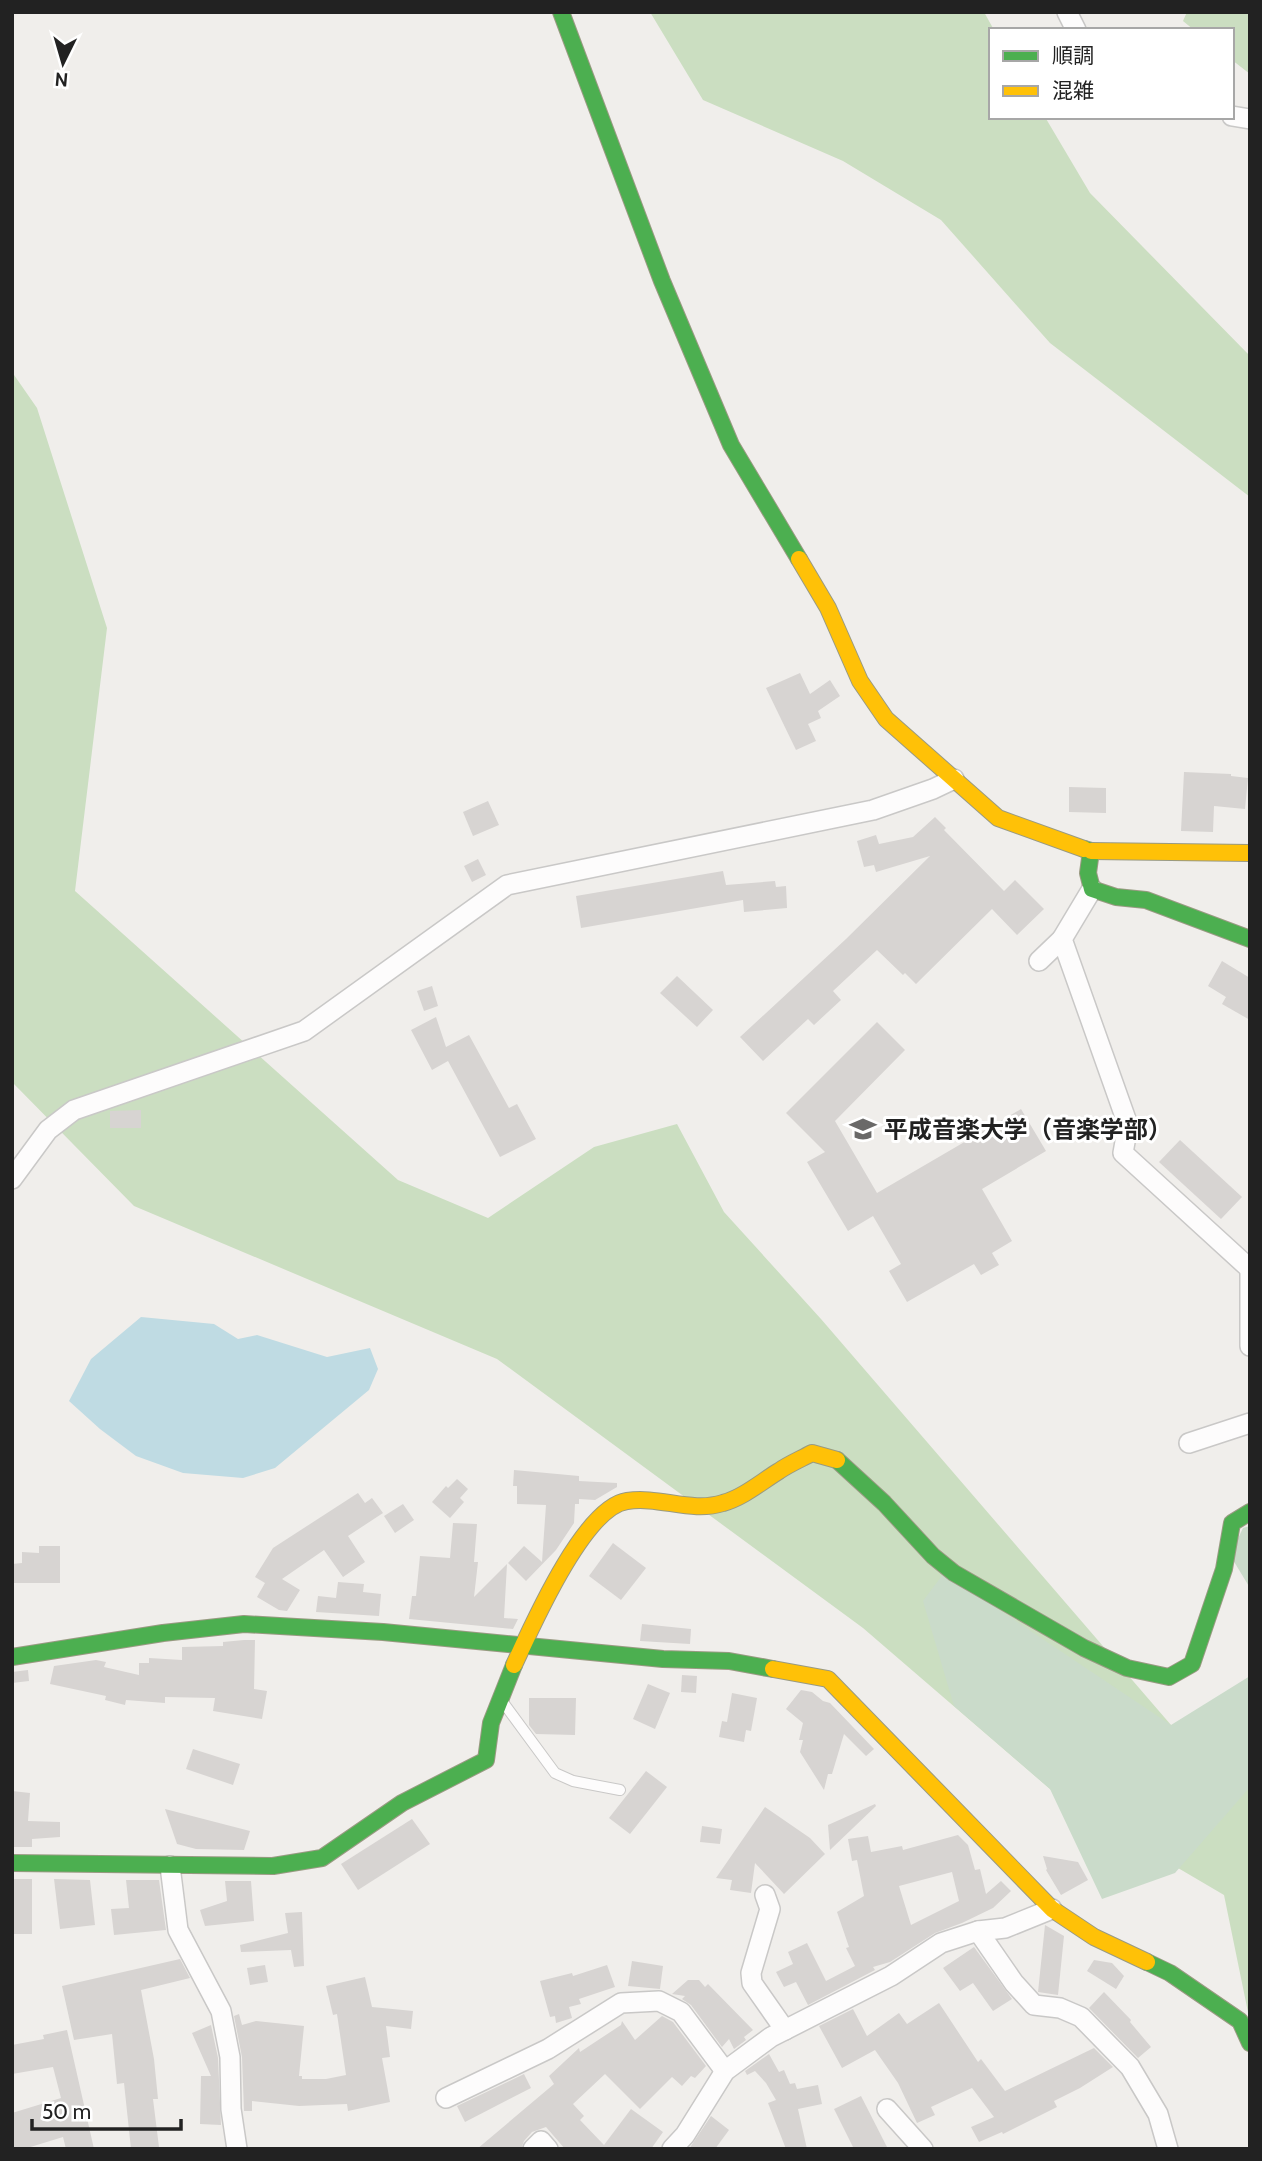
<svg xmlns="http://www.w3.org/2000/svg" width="1262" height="2161" font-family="Cabin,'Noto Sans JP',sans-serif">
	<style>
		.forest { fill: #cbdec1 }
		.cemetery { fill: #cadbca }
		.water { fill: #bfdbe3 }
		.building { fill: #d7d4d2; fill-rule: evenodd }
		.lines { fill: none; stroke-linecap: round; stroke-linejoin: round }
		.lane-casing { stroke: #c9c8c7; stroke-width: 12 }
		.street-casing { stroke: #c9c8c7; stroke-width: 22 }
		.fast-casing { stroke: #999a82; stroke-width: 18 }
		.slow-casing { stroke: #999a82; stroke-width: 18 }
		.lane { stroke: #fdfcfc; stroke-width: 10 }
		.street { stroke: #fdfcfc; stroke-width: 19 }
		.fast { stroke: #4caf50; stroke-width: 16 }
		.slow { stroke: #ffc107; stroke-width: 16 }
		.labels { text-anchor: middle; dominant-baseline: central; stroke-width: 6; stroke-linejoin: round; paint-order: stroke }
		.poi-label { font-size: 24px; font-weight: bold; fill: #222; stroke: #fff; text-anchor: start }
	</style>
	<rect width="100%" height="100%" fill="#f0eeeb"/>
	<g class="forest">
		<polygon points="650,12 984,12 994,30 991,30 991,117 1045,117 1090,193 1250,356 1250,497 1050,343 941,220 843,161 703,100"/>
		<polygon points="1187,12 1250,12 1250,74 1232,60 1232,30 1194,30 1183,21"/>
		<polygon points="12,372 37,408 107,628 75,891 398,1180 488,1218 594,1147 677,1124 724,1212 821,1319 1171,1725 1250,1773 1250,2022 1224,1895 1064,1801 863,1628 497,1359 134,1206 12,1082"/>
	</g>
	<g class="cemetery">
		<polygon points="1250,1526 1250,1588 1230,1555 1243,1528"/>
		<polygon points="944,1573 1171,1725 1250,1676 1250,1787 1175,1873 1102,1899 1050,1789 954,1706 923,1601"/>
	</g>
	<polygon class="water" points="141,1317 214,1324 238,1339 257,1335 327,1357 370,1348 378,1369 369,1390 275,1468 243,1478 183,1473 136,1456 100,1429 69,1401 91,1359"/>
	<g class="building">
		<polygon points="800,673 810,694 830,680 840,696 818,711 821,718 808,724 816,741 796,750 766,688"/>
		<polygon points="1184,772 1231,774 1231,776 1248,778 1245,809 1214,806 1213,832 1181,831"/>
		<polygon points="1069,787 1106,788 1106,813 1069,812"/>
		<polygon points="488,801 499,825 473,836 463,812"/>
		<polygon points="935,817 946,828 944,830 1004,891 1015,880 1044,909 1017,935 992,909 916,984 905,973 903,975 877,950 833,991 841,1000 814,1025 808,1019 763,1061 740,1037 846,939 930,856 876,872 874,865 864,867 857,841 876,835 879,844 913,837"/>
		<polygon points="478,859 486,875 472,882 464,866"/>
		<polygon points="723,871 726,885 775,881 776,887 786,886 787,908 744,912 743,900 581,928 576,896"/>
		<polygon points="1222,961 1250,978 1250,1020 1222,1004 1226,997 1208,986"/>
		<polygon points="677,976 713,1010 697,1027 660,993"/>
		<polygon points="432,986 438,1006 424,1011 417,991"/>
		<polygon points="436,1017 446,1047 469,1035 509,1108 517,1104 536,1139 500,1157 448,1061 432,1070 411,1030"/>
		<polygon points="877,1022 905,1050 835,1121 877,1193 1021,1109 1046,1151 982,1189 1012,1241 992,1253 999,1265 981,1275 974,1264 907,1302 889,1271 901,1264 873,1216 848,1231 807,1162 825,1152 786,1113"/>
		<polygon points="141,1110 141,1128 110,1128 110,1111"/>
		<polygon points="1180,1140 1242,1197 1221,1219 1159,1162"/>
		<polygon points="514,1470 579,1476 579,1481 617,1483 617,1487 595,1500 579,1499 579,1504 575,1504 574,1523 556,1550 526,1581 508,1563 524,1546 542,1562 546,1505 517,1504 517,1486 513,1486"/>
		<polygon points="457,1479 468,1489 460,1498 464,1502 450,1518 432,1502 446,1486 448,1488"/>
		<polygon points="358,1493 365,1503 372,1498 383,1513 348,1536 365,1562 343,1577 324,1550 282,1579 300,1590 287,1611 279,1610 257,1597 265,1583 255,1577 273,1548"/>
		<polygon points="403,1504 414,1520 395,1533 384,1516"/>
		<polygon points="453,1523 477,1524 474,1562 478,1562 474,1597 507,1564 504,1618 518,1619 513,1629 409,1619 412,1596 416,1596 420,1556 450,1558"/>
		<polygon points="613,1543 646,1568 621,1600 589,1576"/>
		<polygon points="39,1546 60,1546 60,1583 12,1583 12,1564 22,1563 22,1552 39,1553"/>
		<polygon points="338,1582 364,1584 363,1592 381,1594 379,1616 316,1612 318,1596 336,1598"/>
		<polygon points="642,1624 691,1629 690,1644 640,1641"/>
		<polygon points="244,1640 255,1640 254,1689 267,1691 262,1719 213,1711 215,1698 165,1697 165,1703 126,1700 125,1705 105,1700 106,1696 50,1684 54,1666 96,1660 106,1662 104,1667 139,1675 139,1663 149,1663 149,1658 182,1660 182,1647 223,1646 223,1642"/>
		<polygon points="28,1670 29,1681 12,1683 12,1672"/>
		<polygon points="682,1675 697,1676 696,1693 681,1692"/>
		<polygon points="648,1684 670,1693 655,1729 633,1719"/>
		<polygon points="801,1690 812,1692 823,1701 830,1703 874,1749 866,1756 844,1734 832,1774 828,1774 824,1790 800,1752 803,1740 799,1740 803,1723 786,1709"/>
		<polygon points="732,1693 757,1698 751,1731 746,1730 744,1742 719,1737 722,1721 727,1722"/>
		<polygon points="529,1698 576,1698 575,1735 536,1734 529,1725"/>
		<polygon points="193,1749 240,1764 233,1785 186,1769"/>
		<polygon points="646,1771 667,1787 630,1834 609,1818"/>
		<polygon points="12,1791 30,1793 28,1821 60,1822 60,1837 32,1839 32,1847 12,1847"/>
		<polygon points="875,1804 876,1806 830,1850 828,1825"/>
		<polygon points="765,1807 810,1838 825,1854 784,1894 755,1863 751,1893 730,1890 732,1880 716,1878"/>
		<polygon points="165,1809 250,1831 244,1850 196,1849 177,1844"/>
		<polygon points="412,1819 430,1844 358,1890 341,1864"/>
		<polygon points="702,1826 722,1829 720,1844 700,1842"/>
		<path d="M958,1835L968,1845L975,1870L980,1869L986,1894L1001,1881L1011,1891L993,1908L962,1923L935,1933L890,1962L873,1967L875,1970L808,2005L796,1982L784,1987L776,1972L793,1964L788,1952L807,1943L826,1981L855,1966L846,1948L849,1947L837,1912L864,1896L857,1860L852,1861L848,1839L868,1836L871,1852L902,1846L903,1850ZM952,1872L959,1901L911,1925L899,1886Z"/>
		<polygon points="1043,1856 1078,1862 1088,1880 1061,1895 1046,1870 1047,1869"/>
		<rect x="12" y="1879" width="20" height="55"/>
		<polygon points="54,1879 90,1880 95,1925 60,1929"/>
		<polygon points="126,1880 159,1880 166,1930 114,1935 111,1909 129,1908"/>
		<polygon points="225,1881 251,1881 254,1921 205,1926 200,1910 227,1901"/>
		<polygon points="302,1912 304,1966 294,1967 291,1950 241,1952 240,1945 288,1933 285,1913"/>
		<polygon points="1045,1925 1064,1936 1058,1995 1038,1992"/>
		<polygon points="974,1947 1012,1999 993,2011 973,1983 960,1991 943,1968"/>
		<polygon points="180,1959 190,1978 141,1990 154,2059 158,2099 153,2099 159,2147 131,2149 124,2083 117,2084 112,2034 74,2040 62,1986"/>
		<polygon points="1094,1960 1112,1963 1124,1976 1116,1989 1087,1971"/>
		<polygon points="632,1961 663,1966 660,1989 628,1986"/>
		<polygon points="265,1965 268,1982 250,1985 247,1968"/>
		<polygon points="607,1965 615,1987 579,1999 581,2004 569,2007 572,2018 556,2023 555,2016 550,2017 540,1981 572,1973 573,1976"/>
		<polygon points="365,1977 372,2007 413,2011 411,2029 386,2026 390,2057 382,2058 390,2102 348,2111 347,2104 299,2106 252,2101 252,2111 244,2111 242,2057 234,2016 239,2014 242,2025 256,2021 304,2026 299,2076 302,2076 302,2079 326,2079 346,2075 337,2014 333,2015 326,1986"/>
		<polygon points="688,1980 699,1980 705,1987 708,1984 753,2030 744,2037 746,2040 734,2049 729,2039 722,2047 691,2005 682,1999 685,1996 672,1994"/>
		<polygon points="1104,1992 1131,2020 1130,2022 1151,2047 1138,2058 1089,2008"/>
		<polygon points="939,2003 978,2062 981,2059 1005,2091 1094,2048 1113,2067 1080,2088 1054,2101 1057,2107 1003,2134 1002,2132 979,2142 971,2127 994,2117 972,2088 931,2107 935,2115 917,2123 898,2083 875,2050 842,2068 819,2026 853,2009 867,2036 899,2013 907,2024"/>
		<polygon points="662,2016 673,2022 706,2066 695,2078 691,2076 682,2086 672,2077 640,2109 605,2074 573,2104 584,2116 580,2120 604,2145 631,2109 663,2132 651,2149 565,2149 546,2127 532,2132 524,2141 521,2149 477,2149 554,2084 549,2076 579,2048 580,2052 621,2025 622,2021 635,2040"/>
		<polygon points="211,2025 218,2058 221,2125 200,2124 201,2076 211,2076 192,2033"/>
		<polygon points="67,2030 94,2149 66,2149 63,2137 24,2149 12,2149 12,2113 61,2098 53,2067 12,2074 12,2045 44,2039 43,2035"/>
		<polygon points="769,2054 779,2072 784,2070 790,2084 795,2083 797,2089 818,2085 822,2104 798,2109 807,2149 786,2149 768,2103 776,2100 766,2083 755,2071 747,2075 745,2071"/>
		<polygon points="524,2074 531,2088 465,2122 457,2106"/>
		<polygon points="861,2096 888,2149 854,2149 834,2109"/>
		<polygon points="711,2116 729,2130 715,2149 689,2149"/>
	</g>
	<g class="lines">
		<g class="lane-casing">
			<polyline id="lane" points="502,1701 555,1773 573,1781 620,1790"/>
		</g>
		<g class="street-casing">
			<g id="street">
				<polyline points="1067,12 1076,30"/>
				<polyline points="1232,116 1250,119"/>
				<polyline points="1092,889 1062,939 1128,1125 1123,1153 1249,1268"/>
				<polyline points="1039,961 1062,939"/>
				<polyline points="12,1179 48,1130 74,1110 304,1031 507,885 873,810 933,789 954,779"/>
				<polyline points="1250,1264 1250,1346"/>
				<polyline points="1189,1443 1250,1423"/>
				<polyline points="170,1866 178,1930 221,2011 230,2057 231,2109 237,2149"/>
				<polyline points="765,1895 770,1909 751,1973 752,1983 785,2030"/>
				<polyline points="978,1931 1014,1983 1034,2005 1060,2008 1081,2017 1130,2067 1158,2114 1168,2149"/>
				<polyline points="446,2098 548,2049 621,2003 659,2001 681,2012 725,2071"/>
				<polyline points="887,2109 923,2149"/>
				<polyline points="533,2149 541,2141 548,2149"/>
				<polyline points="672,2149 685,2135 725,2071 771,2037 891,1976 941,1943 978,1931 1005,1928 1052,1909"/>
			</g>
		</g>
		<g class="fast-casing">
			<g id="fast">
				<polyline points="561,12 662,281 731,445 799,559"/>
				<polyline points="1084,849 1091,851 1088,873 1092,889 1116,897 1146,900 1250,939"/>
				<polyline points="837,1460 884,1503 933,1556 954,1573 1084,1648 1127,1668 1169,1677 1192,1664 1224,1569 1232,1523 1250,1512"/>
				<polyline points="12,1657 163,1633 244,1624 383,1632 663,1659 729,1661 773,1669"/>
				<polyline points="12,1863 273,1866 322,1858 402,1803 486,1760 491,1723 514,1665"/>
				<polyline points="1147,1962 1170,1973 1240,2021 1250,2043"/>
			</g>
		</g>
		<g class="slow-casing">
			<g id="slow">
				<polyline points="799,559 828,608 860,681 886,719 998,818 1084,849"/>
				<polyline points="1091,851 1250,853"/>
				<path d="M514,1665C532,1626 584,1507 627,1501C660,1496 691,1513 723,1503C744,1497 761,1482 779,1471C789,1464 801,1459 812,1453L837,1460"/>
				<polyline points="773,1669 828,1679 1052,1909 1094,1937 1147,1962"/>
			</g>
		</g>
		<use href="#lane" class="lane"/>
		<use href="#street" class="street"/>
		<use href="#fast" class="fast"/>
		<use href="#slow" class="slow"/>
	</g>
	<defs>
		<g id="university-bare" transform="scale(2.1)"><path d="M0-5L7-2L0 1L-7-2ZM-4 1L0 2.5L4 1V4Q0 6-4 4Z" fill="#6a6968" stroke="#fff" stroke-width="2.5" paint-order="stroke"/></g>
	</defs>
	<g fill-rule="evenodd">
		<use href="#university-bare" x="863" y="1129"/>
	</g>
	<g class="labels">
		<g class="poi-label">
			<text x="884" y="1129">平成音楽大学（音楽学部）</text>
		</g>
	</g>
	<rect width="1262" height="2161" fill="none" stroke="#222222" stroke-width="28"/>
	<rect x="989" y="28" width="245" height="91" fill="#ffffff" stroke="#a7a7a7" stroke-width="2"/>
	<rect x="1003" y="51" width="35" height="10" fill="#4caf50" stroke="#a7a7a7" stroke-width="2"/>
	<text x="1052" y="63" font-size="21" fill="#222222">順調</text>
	<rect x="1003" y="86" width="35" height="10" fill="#ffc107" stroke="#a7a7a7" stroke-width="2"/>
	<text x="1052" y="98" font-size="21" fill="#222222">混雑</text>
	<g transform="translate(63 63) rotate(185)" stroke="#ffffff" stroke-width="5" paint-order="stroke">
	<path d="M0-5L12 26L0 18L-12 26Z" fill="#222222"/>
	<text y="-10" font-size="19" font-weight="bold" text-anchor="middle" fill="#222222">N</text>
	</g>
	<path d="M32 2119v10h149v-10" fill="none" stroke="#222222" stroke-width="3.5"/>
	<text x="42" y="2119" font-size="21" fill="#222222" stroke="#ffffff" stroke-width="5" paint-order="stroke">50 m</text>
</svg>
